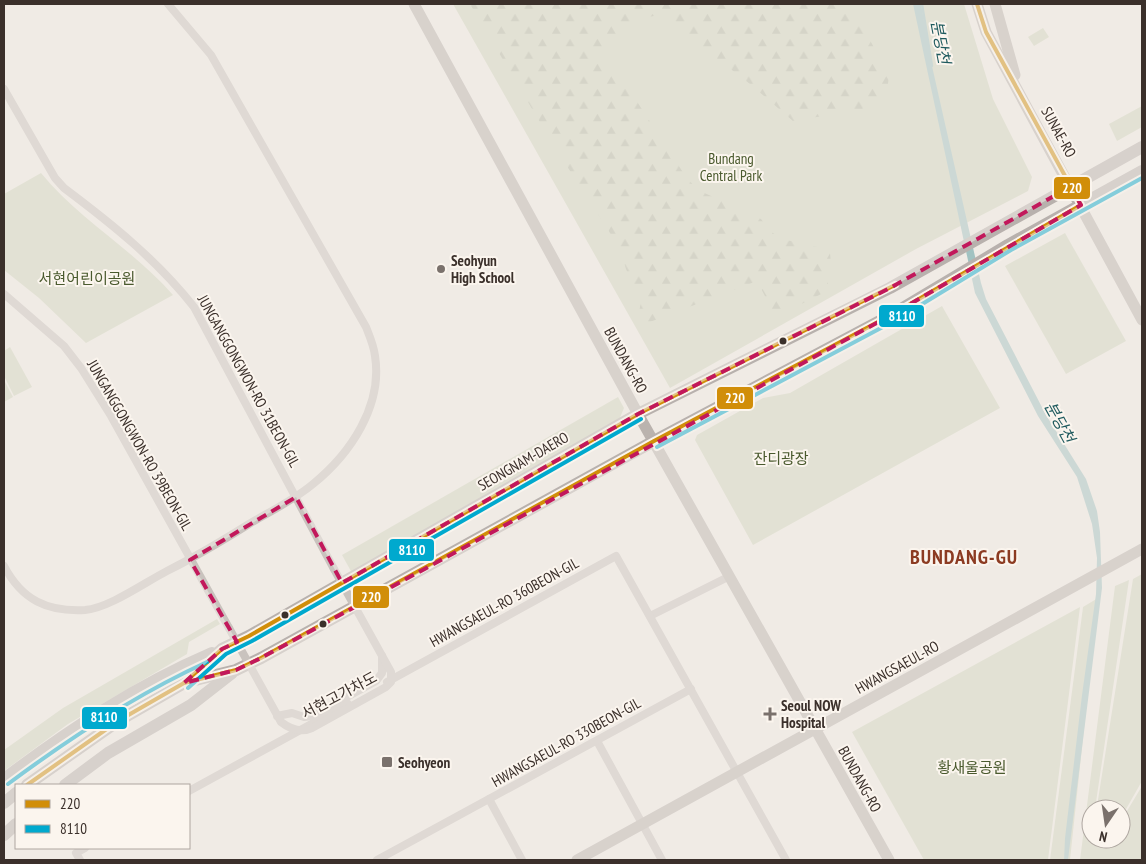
<svg xmlns="http://www.w3.org/2000/svg" width="1146" height="864" font-family="'PT Sans Narrow','Noto Sans KR',sans-serif">
	<style>
		.green { fill: #d1d6bf }
		.forest { fill: url(#forest-firs) }
		.water { fill: #a1c2c1 }
		.lines { fill: none; stroke-linecap: round; stroke-linejoin: round }
		.stream { stroke: #a1c2c1; stroke-width: 2.5 }
		.street { stroke: #c9c3be; stroke-width: 8 }
		.secondary { stroke: #bab3ae; stroke-width: 11 }
		.primary { stroke: #b8b1ad; stroke-width: 12 }
		.street-bridge { stroke: #c9c3be; stroke-width: 8 }
		.bus-1-casing { stroke: #fbf5ee; stroke-width: 8 }
		.bus-2-casing { stroke: #fbf5ee; stroke-width: 8 }
		.bus-1 { stroke: #d18e09; stroke-width: 4 }
		.bus-2 { stroke: #00a9ce; stroke-width: 4 }
		.marked { fill: none; stroke: #c2185b; stroke-width: 4; stroke-dasharray: 10 6; stroke-linejoin: round }
		.poi-dot { fill: #7a716c; stroke: #fbf5ee; stroke-width: 2 }
		.bus-dot { fill: #3b302b; stroke: #fbf5ee; stroke-width: 2 }
		.labels { text-anchor: middle; dominant-baseline: central; stroke-width: 4; stroke-linejoin: round; paint-order: stroke }
		.street-label { font-size: 15px; fill: #3b302b; stroke: #fbf5ee }
		.park-label { font-size: 15px; fill: #4a5a2e; stroke: #fbf5ee }
		.poi-label { font-size: 15px; font-weight: bold; fill: #3b302b; stroke: #fbf5ee; text-anchor: start }
		.water-label { font-size: 16px; font-style: italic; fill: #1f5a5e; stroke: #fbf5ee }
		.district-label { font-size: 20px; font-weight: bold; letter-spacing: 1px; fill: #8c3b22; stroke: #fbf5ee }
		.line-badge { stroke: #fbf5ee; stroke-width: 2 }
		.badge-label { font-size: 14px; text-anchor: middle; font-weight: bold; fill: #fff }
	</style>
	<defs>
		<pattern id="forest-firs" width="22" height="20" patternUnits="userSpaceOnUse" patternTransform="scale(1.25)"><rect width="22" height="20" fill="#d1d6bf"/><path d="M5 1l3.5 6h-7zM16 11l3.5 6h-7z" fill="#b4b8a4"/></pattern>
	</defs>
	<rect width="100%" height="100%" fill="#f0ebe5"/>
	<g class="green">
		<polygon points="453,4 964,4 993,99 1032,177 1028,191 916,249 670,388"/>
		<polygon points="1043,28 1049,37 1034,46 1028,37"/>
		<polygon points="1142,106 1142,127 1117,141 1109,124"/>
		<path d="M41,173C78,219 133,249 173,295L86,343L39,298L4,270V194Z"/>
		<polygon points="1065,233 1126,341 1066,374 1005,266"/>
		<polygon points="942,306 1000,408 753,545 695,440 697,435 763,398 790,393"/>
		<polygon points="10,347 32,387 14,396 4,376 4,351"/>
		<polygon points="4,380 13,397 4,402"/>
		<polygon points="618,397 624,408 619,420 352,573 342,555"/>
		<polygon points="1142,574 1142,781 1121,818 1121,809 1097,809 1097,806 1133,579"/>
		<polygon points="1129,580 1095,809 1091,809 1091,839 1121,839 1121,821 1142,786 1142,860 1080,860 1115,586"/>
		<polygon points="1098,598 1070,860 1050,860 1083,607"/>
		<polygon points="1080,607 1048,860 924,860 852,732"/>
		<polygon points="217,619 220,624 189,642 187,654 68,724 4,771 4,750 63,708"/>
	</g>
	<polygon class="forest" points="470,4 853,4 854,10 889,76 887,91 877,104 859,110 793,121 750,84 697,43 671,24 654,16 632,20 619,31 607,50 606,64 614,78 634,97 686,177 698,190 761,219 770,231 782,239 818,247 830,253 831,263 825,278 831,289 776,317 757,281 642,325 638,317 641,302 626,269 619,247 554,146"/>
	<polygon class="water" points="913,4 921,4 932,66 981,283 986,299 1046,415 1086,479 1097,511 1100,532 1102,588 1068,860 1064,860 1065,838 1082,695 1096,594 1097,558 1092,524 1077,477 1038,416 975,293"/>
	<g class="lines">
		<polyline class="stream" points="922,4 932,66"/>
		<g class="street">
			<path d="M4,89L55,178L64,188C112,224 157,260 194,307L334,569"/>
			<polyline points="4,294 64,346 81,368 111,416 229,628"/>
			<path d="M4,566C22,600 47,612 85,610C109,608 144,583 167,571C195,557 222,541 249,524C271,511 294,500 313,484C350,454 383,406 375,356C374,346 370,337 366,327L211,55L168,4"/>
			<polyline points="650,616 730,576"/>
			<polyline points="387,682 616,556 786,860"/>
			<polyline points="277,716 292,713 304,717 312,716 376,681 382,673 382,656"/>
			<polyline points="597,741 662,860"/>
			<polyline points="189,791 348,704"/>
			<polyline points="489,799 522,860"/>
			<polyline points="80,860 76,853 85,848"/>
			<polyline points="377,860 691,689"/>
		</g>
		<g class="secondary">
			<polyline points="414,4 638,414 889,860"/>
			<polyline points="977,4 986,32 1142,320"/>
			<polyline points="995,4 1015,75"/>
			<polyline points="577,860 1142,549"/>
		</g>
		<g class="primary">
			<polyline points="187,682 236,670 261,658 654,441 893,314 1008,245 1142,171"/>
			<path d="M4,779C69,730 137,685 212,653"/>
			<polyline points="27,785 118,721 184,683 222,649 249,636 638,414 890,288 1142,147"/>
			<polyline points="65,785 108,753 191,705 232,673"/>
			<polyline points="4,803 16,793"/>
			<polyline points="4,835 16,824"/>
		</g>
		<path class="street-bridge" d="M229,628L281,722C290,729 301,733 312,728L386,687L391,682V672L334,569"/>
		<g class="bus-1-casing">
			<g id="bus-1">
				<polyline points="184,683 236,670 261,658 654,441 893,314 1081,205 986,32 977,4"/>
				<polyline points="27,785 118,721 184,683 222,649 249,636 638,414 895,285"/>
			</g>
		</g>
		<g class="bus-2-casing">
			<g id="bus-2">
				<polyline points="657,447 896,320 1011,250 1142,178"/>
				<polyline points="188,688 226,654 252,641 641,419"/>
				<path d="M8,784C71,737 135,695 207,662"/>
			</g>
		</g>
		<use href="#bus-1" class="bus-1"/>
		<use href="#bus-2" class="bus-2"/>
	</g>
	<path d="M0 0H1146V864H0ZM1070,187L1081,205L893,314L261,658L236,670L184,683L222,649L237,642L190,560L296,497L342,583L638,414L890,288Z" fill="#f0ebe5" fill-opacity=".55" fill-rule="evenodd"/>
	<path class="marked" d="M1070,187L1081,205L893,314L261,658L236,670L184,683L222,649L237,642L190,560L296,497L342,583L638,414L890,288Z"/>
	<g class="poi-dot">
		<circle cx="441" cy="269" r="5"/>
		<path d="M767.5 706.5h5v5h5v5h-5v5h-5v-5h-5v-5h5z"/>
		<rect x="381" y="756" width="12" height="12" rx="2.5"/>
	</g>
	<g class="bus-dot">
		<circle cx="783" cy="341" r="4.5"/>
		<circle cx="285" cy="615" r="4.5"/>
		<circle cx="323" cy="624" r="4.5"/>
	</g>
	<g class="labels">
		<g class="street-label">
			<text transform="translate(1059 132) rotate(61)">SUNAE-RO</text>
			<text transform="translate(626 360) rotate(61)">BUNDANG-RO</text>
			<text transform="translate(249 381) rotate(61)">JUNGANGGONGWON-RO 31BEON-GIL</text>
			<text transform="translate(140 445) rotate(60)">JUNGANGGONGWON-RO 39BEON-GIL</text>
			<text transform="translate(523 461) rotate(-30)">SEONGNAM-DAERO</text>
			<text transform="translate(504 602) rotate(-29)">HWANGSAEUL-RO 360BEON-GIL</text>
			<text transform="translate(897 667) rotate(-29)">HWANGSAEUL-RO</text>
			<text transform="translate(339 695) rotate(-28)">서현고가차도</text>
			<text transform="translate(566 742) rotate(-29)">HWANGSAEUL-RO 330BEON-GIL</text>
			<text transform="translate(860 779) rotate(61)">BUNDANG-RO</text>
		</g>
		<g class="park-label">
			<text x="731" y="158">Bundang<tspan x="731" dy="17">Central Park</tspan></text>
			<text x="87" y="278">서현어린이공원</text>
			<text x="781" y="458">잔디광장</text>
			<text x="972" y="767">황새울공원</text>
		</g>
		<g class="poi-label">
			<text x="451" y="260">Seohyun<tspan x="451" dy="17">High School</tspan></text>
			<text x="781" y="705">Seoul NOW<tspan x="781" dy="17">Hospital</tspan></text>
			<text x="398" y="762">Seohyeon</text>
		</g>
		<g class="water-label">
			<text transform="translate(941 42) rotate(79)">분당천</text>
			<text transform="translate(1060 422) rotate(61)">분당천</text>
		</g>
		<g class="district-label">
			<text x="964" y="557">BUNDANG-GU</text>
		</g>
	</g>
	<g class="line-badge">
		<rect x="1053" y="176" width="38" height="24" rx="5" fill="#d18e09"/>
		<rect x="878" y="304" width="47" height="24" rx="5" fill="#00a9ce"/>
		<rect x="716" y="386" width="38" height="24" rx="5" fill="#d18e09"/>
		<rect x="388" y="538" width="47" height="24" rx="5" fill="#00a9ce"/>
		<rect x="352" y="585" width="38" height="24" rx="5" fill="#d18e09"/>
		<rect x="81" y="706" width="47" height="24" rx="5" fill="#00a9ce"/>
	</g>
	<g class="badge-label">
		<text x="1072" y="193">220</text>
		<text x="902" y="321">8110</text>
		<text x="735" y="403">220</text>
		<text x="412" y="555">8110</text>
		<text x="371" y="602">220</text>
		<text x="104" y="722">8110</text>
	</g>
	<rect width="1146" height="864" fill="none" stroke="#3b302b" stroke-width="10"/>
	<rect x="15" y="784" width="175" height="65" fill="#fbf5ee" stroke="#aea6a0"/>
	<rect x="25" y="800" width="25" height="8" fill="#d18e09" stroke="#aea6a0"/>
	<text x="60" y="809" font-size="15" fill="#3b302b">220</text>
	<rect x="25" y="825" width="25" height="8" fill="#00a9ce" stroke="#aea6a0"/>
	<text x="60" y="834" font-size="15" fill="#3b302b">8110</text>
	<g transform="translate(1106 824) rotate(193)"><circle r="24" fill="#fbf5ee" stroke="#aea6a0"/>
	<path d="M0-4L9 19L0 12L-9 19Z" fill="#7a716c"/>
	<text y="-8" font-size="14" font-weight="bold" text-anchor="middle" fill="#3b302b">N</text>
	</g>
</svg>
